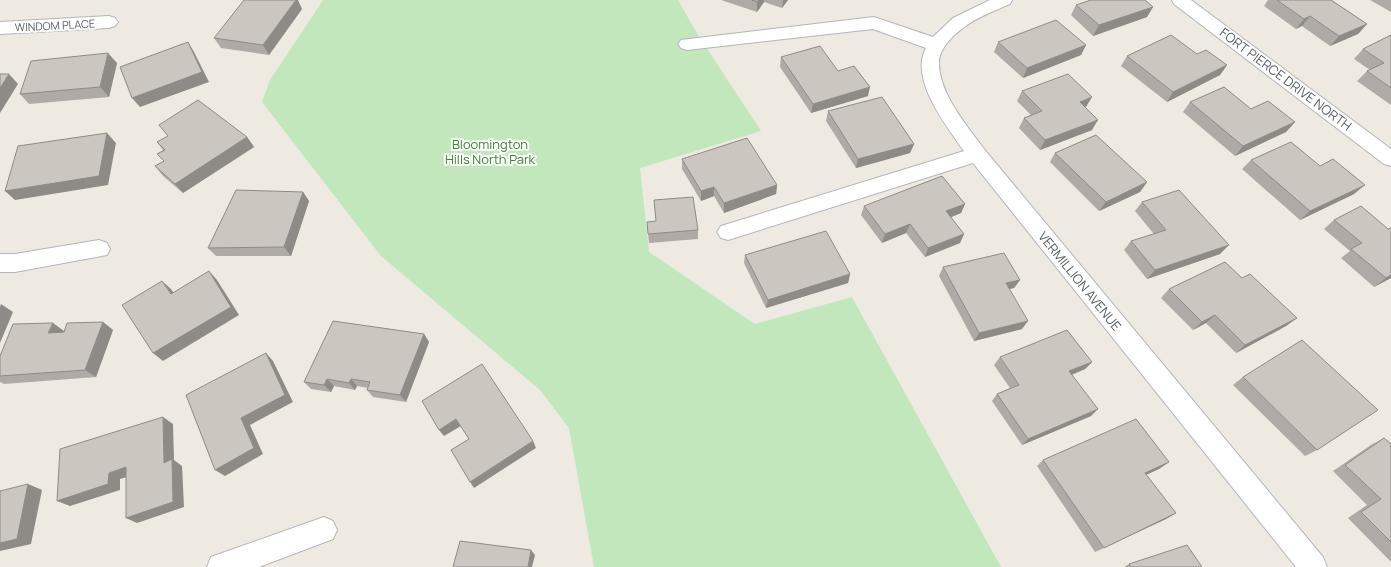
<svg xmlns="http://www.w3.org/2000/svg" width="1391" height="567" font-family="Manrope,sans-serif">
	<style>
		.green { fill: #c3e7bc }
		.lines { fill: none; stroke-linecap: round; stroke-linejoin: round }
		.minor-casing { stroke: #b2b6ba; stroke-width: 2 }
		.minor { fill: #fff; fill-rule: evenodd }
		.wall { fill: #afaaa5 }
		.shaded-wall { fill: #8e8b86 }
		.building { fill: #cbc6c0; stroke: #8e8b86 }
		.labels { text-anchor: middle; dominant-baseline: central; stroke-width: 4; stroke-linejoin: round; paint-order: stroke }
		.far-street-label { font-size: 11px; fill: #5a6063; stroke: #fff }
		.street-label { font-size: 13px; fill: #5a6063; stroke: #fff }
		.park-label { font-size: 13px; fill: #3b842f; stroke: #fff }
	</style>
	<rect width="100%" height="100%" fill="#eee9e1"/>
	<polygon class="green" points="323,0 678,0 695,30 761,131 640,168 649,252 755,324 852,297 1001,567 594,567 569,428 540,390 381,256 262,102 270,80"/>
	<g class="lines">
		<g class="minor-casing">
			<g id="minor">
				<path d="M990,0H1012L1010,4C994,11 977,17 963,28C953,35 939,49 939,62C938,92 967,126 984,149L1323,557L1327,567H1296L973,163L728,240L721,238L717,232L721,226L964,151C946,125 909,79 926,48L873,29L687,50L681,48L678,44L681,40L874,17L933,37L953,18Z"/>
				<polygon points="1172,0 1191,0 1391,149 1391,166 1384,164 1174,4"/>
				<polygon points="109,16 115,18 118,22 115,26 109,28 0,34 0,22"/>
				<polygon points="99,240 107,243 110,249 107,255 15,272 0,272 0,254 15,254"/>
				<polygon points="324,517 333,521 337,530 333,539 259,567 207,567 211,557"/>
			</g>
		</g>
		<use href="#minor" class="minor"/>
	</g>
	<g class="wall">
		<polygon points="721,0 788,0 782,8 764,2 757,12"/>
		<polygon points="1268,0 1331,0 1367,24 1358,34 1330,46 1302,26 1296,29 1264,6"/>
		<polygon points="1370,0 1391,0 1391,12"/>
		<polygon points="1076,5 1153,7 1147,17 1093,36 1071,15"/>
		<polygon points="302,9 269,55 221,48 214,38"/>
		<polygon points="1391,35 1391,105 1357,81 1367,71 1370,70 1354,59 1363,49"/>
		<polygon points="998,42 1086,45 1081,55 1023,78 994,52"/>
		<polygon points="1197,54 1227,65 1220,75 1167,102 1121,66 1127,56"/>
		<polygon points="781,57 838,71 868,96 811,113 780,67"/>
		<polygon points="117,63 109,97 29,104 20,94"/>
		<polygon points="1022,91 1086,107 1085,108 1092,130 1040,150 1019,128 1024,118 1031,115 1017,101"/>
		<polygon points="1190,102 1251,109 1295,122 1286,132 1235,156 1183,112"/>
		<polygon points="828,111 914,144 910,153 856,168 826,121"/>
		<polygon points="247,137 254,147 183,193 163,176 155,166 164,161 157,154 163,150 157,142"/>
		<polygon points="1055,153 1147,182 1140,192 1099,211 1050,162"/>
		<polygon points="682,159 777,185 776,194 724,213 714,196 701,201 682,169"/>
		<polygon points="1251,160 1354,194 1300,220 1242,169"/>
		<polygon points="303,192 309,201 291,256 216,256 208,248"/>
		<polygon points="1142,202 1220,254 1147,279 1124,250 1131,241 1154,234 1135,211"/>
		<polygon points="965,204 961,213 951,217 964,234 960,243 925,257 906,233 882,243 861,215 864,206"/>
		<polygon points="1334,220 1388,229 1391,228 1391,278 1374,287 1341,258 1350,251 1324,229"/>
		<polygon points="647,222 698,230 698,239 649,243"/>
		<polygon points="745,255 850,274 848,283 766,308 744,263"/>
		<polygon points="943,267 1020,280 1014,288 1009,289 1022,329 974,341 939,276"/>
		<polygon points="1242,278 1297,318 1286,326 1236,353 1206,323 1193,330 1161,298 1169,289"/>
		<polygon points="103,322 113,330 96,377 4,384 0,382 0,356 64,331"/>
		<polygon points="424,334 429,342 406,402 373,397 367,390 368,388 357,386 355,390 334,386 331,392 311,389 304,382"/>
		<polygon points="1000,357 1092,362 1085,369 1072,375 1091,416 1022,445 992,401 997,394 1010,388 994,365"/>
		<polygon points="1243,377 1317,450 1305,456 1233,385"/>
		<polygon points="1384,438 1391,444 1391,562 1348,518 1367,505 1333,471 1371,445"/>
		<polygon points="1043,460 1169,462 1159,469 1146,475 1176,513 1166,519 1095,552 1037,466"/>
		<polygon points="1129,564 1202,567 1124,567"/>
	</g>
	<g class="shaded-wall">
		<polygon points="296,0 298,0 302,9 269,55 263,45"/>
		<polygon points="759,0 764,0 764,2 757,12 757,2"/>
		<polygon points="783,0 788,0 782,8"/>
		<polygon points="1153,7 1147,17 1093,36 1099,25"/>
		<polygon points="1310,16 1302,26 1296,29 1304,19"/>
		<polygon points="1367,24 1358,34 1330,46 1339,36"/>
		<polygon points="188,42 194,52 209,82 140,107 132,98"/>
		<polygon points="1086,45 1081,55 1023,78 1027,68"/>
		<polygon points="108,53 117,63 109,97 100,87"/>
		<polygon points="1227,65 1220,75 1167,102 1173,92"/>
		<polygon points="9,74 18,84 0,113 0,88"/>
		<polygon points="870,87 868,96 811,113 813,104"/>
		<polygon points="1092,97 1086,107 1074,112 1080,102"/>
		<polygon points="1098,120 1092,130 1040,150 1045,140"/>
		<polygon points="1295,122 1286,132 1235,156 1243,146"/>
		<polygon points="107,133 116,143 108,185 15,200 5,191"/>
		<polygon points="247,137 254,147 183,193 175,184"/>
		<polygon points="914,144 910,153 856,168 858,159"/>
		<polygon points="1147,182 1140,192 1099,211 1106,202"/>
		<polygon points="777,185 776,194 724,213 724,203"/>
		<polygon points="1365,185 1354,194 1300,220 1310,211"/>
		<polygon points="714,187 714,196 701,201 701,191"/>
		<polygon points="303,192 309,201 291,256 284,247"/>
		<polygon points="965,204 961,213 942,221 946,211"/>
		<polygon points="910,224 906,233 882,243 885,234"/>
		<polygon points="964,234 960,243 925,257 928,248"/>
		<polygon points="1229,245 1220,254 1147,279 1155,270"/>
		<polygon points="209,271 217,280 239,315 163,361 153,353"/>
		<polygon points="850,274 848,283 766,308 768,300"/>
		<polygon points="1391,275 1391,278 1374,287 1386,278"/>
		<polygon points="1020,280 1014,288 1000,291 1006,283"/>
		<polygon points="162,281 171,289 180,302 171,294"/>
		<polygon points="1,304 13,312 0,343 0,307"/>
		<polygon points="1215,315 1206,323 1193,330 1202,322"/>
		<polygon points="1297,318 1286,326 1236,353 1245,345"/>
		<polygon points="1028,321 1022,329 974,341 979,333"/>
		<polygon points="103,322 113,330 96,377 85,370"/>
		<polygon points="53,323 64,331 60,341 48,333"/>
		<polygon points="424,334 429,342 406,402 400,395"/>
		<polygon points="266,353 273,361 293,402 250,425 263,454 225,476 215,470 241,418"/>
		<polygon points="1092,362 1085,369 1063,378 1069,371"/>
		<polygon points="327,379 334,386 331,392 324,385"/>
		<polygon points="351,379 357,386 355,390 349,383"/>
		<polygon points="1098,409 1091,416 1022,445 1028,439"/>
		<polygon points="163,417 173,424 174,460 182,466 184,507 137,523 126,518 164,463"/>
		<polygon points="456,419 461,426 444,436 439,430"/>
		<polygon points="533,441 536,448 474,488 470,482"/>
		<polygon points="1169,462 1159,469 1136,479 1145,473"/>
		<polygon points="126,467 137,474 120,479 120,490 70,506 57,501 109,473"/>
		<polygon points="28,484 42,490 31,544 0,551 0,543"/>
		<polygon points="1176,513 1166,519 1095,552 1104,548"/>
		<polygon points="531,550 535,555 532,567 528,567"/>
	</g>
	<g class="building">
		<polygon points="244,0 296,0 263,45 214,38"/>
		<polygon points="752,0 759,0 757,2"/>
		<polygon points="1091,0 1145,0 1153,7 1099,25 1076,5"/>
		<polygon points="1277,0 1331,0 1367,24 1339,36 1310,16 1304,19"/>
		<polygon points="1056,20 1086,45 1027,68 998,42"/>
		<polygon points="1171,35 1197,54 1206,50 1227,65 1173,92 1127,56"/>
		<polygon points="1391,35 1391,88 1367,71 1384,63 1363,49"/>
		<polygon points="188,42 202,72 132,98 120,67"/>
		<polygon points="820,46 838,71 854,66 870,87 813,104 781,57"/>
		<polygon points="108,53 100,87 20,94 31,61"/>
		<polygon points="0,74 9,74 0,88"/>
		<polygon points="1068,74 1092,97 1080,102 1098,120 1045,140 1024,118 1042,111 1022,91"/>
		<polygon points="1224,87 1251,109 1268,101 1295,122 1243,146 1190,102"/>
		<polygon points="882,97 914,144 858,159 828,111"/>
		<polygon points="198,100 247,137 175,184 155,166 164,161 157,154 165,150 157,142 168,136 159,125"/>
		<polygon points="107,133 99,176 5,191 18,146"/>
		<polygon points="1096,135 1147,182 1106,202 1055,153"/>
		<polygon points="747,138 777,185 724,203 714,187 701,191 682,159"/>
		<polygon points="1291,142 1320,166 1333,159 1365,185 1310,211 1251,160"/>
		<polygon points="942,176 965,204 946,211 964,234 928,248 910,224 885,234 864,206"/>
		<polygon points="236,190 303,192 284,247 208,248"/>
		<polygon points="1179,190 1229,245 1155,270 1131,241 1166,230 1142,202"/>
		<polygon points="693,197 698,230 648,234 647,222 656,221 654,200"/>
		<polygon points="1361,206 1388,229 1391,228 1391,275 1386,278 1351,249 1362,243 1334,220"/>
		<polygon points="826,231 850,274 768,300 745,255"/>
		<polygon points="1004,253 1020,280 1006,283 1028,321 979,333 943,267"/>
		<polygon points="1225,262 1242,278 1250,274 1297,318 1245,345 1215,315 1202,322 1169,289"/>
		<polygon points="209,271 231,307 153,353 122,305 162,281 171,294"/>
		<polygon points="333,321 424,334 400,395 367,390 370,382 351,379 349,383 327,379 324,385 304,382"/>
		<polygon points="103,322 85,370 0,376 0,356 13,324 53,323 48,333 64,332 67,323"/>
		<polygon points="1067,330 1092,362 1069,371 1098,409 1028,439 997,394 1019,385 1000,357"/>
		<polygon points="1302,340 1378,410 1317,450 1243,377"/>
		<polygon points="266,353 285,395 241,418 254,448 215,470 186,395"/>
		<polygon points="482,364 533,441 470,482 451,450 469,439 456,419 439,430 422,401"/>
		<polygon points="163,417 164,463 172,459 173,502 126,518 126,467 109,473 108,484 57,501 60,449"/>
		<polygon points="1136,419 1169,462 1145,473 1176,513 1104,548 1043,460"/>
		<polygon points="1384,438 1391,444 1391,542 1361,512 1381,499 1345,465"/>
		<polygon points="28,484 17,539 0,543 0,491"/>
		<polygon points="460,541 531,550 528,567 453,567"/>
		<polygon points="1187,545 1202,567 1131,567 1129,564"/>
	</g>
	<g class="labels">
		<g class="far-street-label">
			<text transform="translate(55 25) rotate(-3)">WINDOM PLACE</text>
		</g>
		<g class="street-label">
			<text transform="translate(1286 79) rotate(37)">FORT PIERCE DRIVE NORTH</text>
			<text transform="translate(1080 281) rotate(51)">VERMILLION AVENUE</text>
		</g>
		<g class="park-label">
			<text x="490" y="144">Bloomington<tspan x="490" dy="15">Hills North Park</tspan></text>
		</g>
	</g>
</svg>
